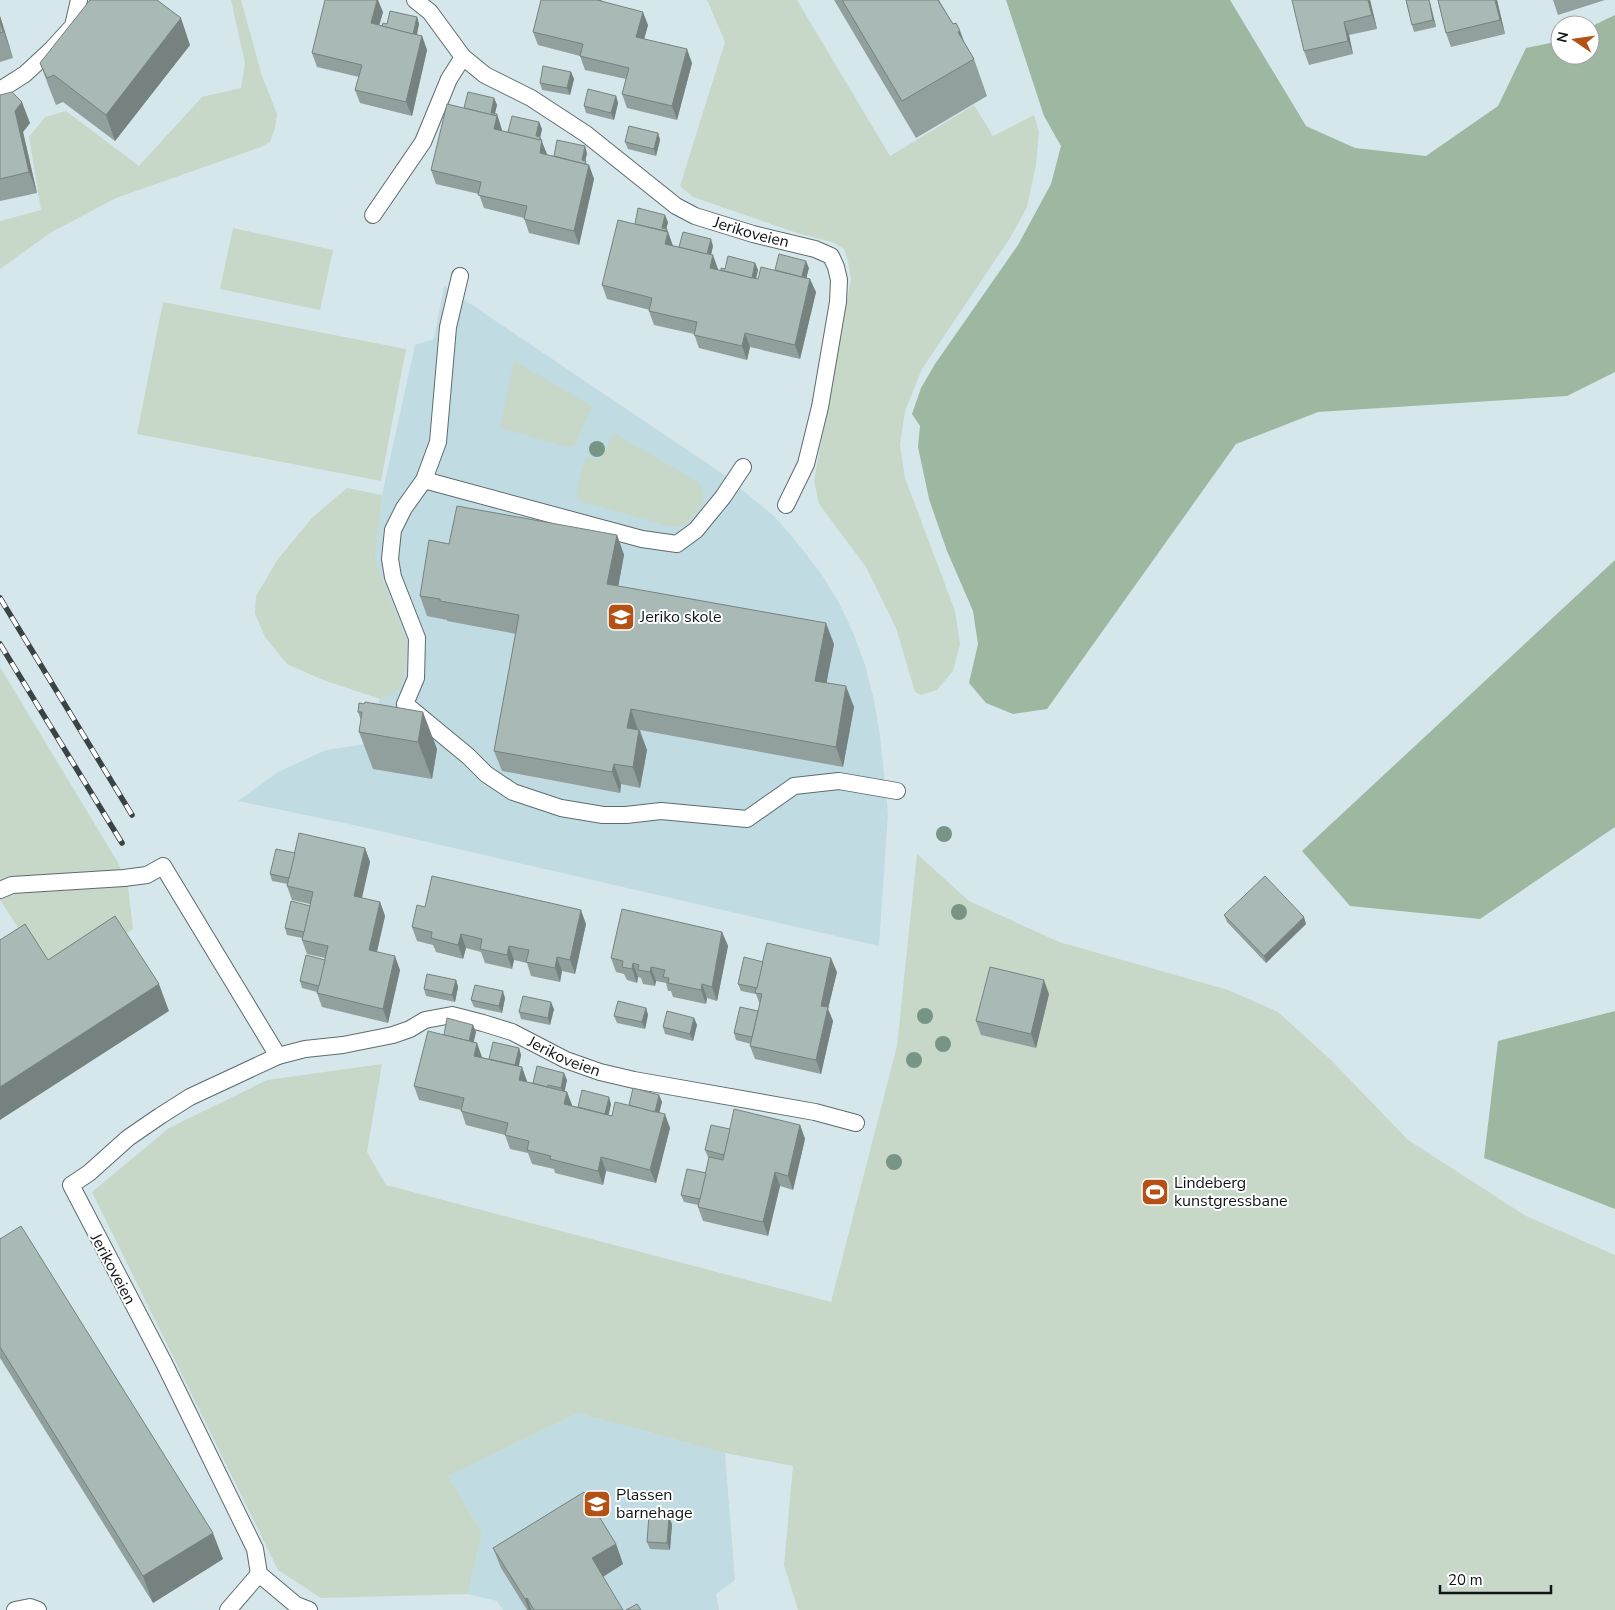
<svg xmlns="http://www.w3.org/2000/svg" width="1615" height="1610" font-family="'Nunito Sans',sans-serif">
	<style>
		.built { fill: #c1dbe2 }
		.green { fill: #c7d7c8 }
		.forest { fill: #9eb7a1 }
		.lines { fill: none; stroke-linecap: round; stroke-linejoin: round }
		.service-casing { stroke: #5c6b6f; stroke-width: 18 }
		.service { stroke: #fff; stroke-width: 16 }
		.rail-casing { stroke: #3a4345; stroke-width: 5.5 }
		.rail { stroke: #fff; stroke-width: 4; stroke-dasharray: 11; stroke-linecap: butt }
		.tree { fill: #779485 }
		.wall { fill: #91a09d }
		.shaded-wall { fill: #76827f }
		.building { fill: #a9bab6; stroke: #76827f }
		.labels { text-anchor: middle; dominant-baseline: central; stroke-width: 4; stroke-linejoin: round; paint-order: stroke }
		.street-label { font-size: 16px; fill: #0f1517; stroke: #fff }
		.poi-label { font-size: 16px; fill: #0f1517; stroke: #fff; text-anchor: start }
	</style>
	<rect width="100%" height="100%" fill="#d6e7ec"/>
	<g class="built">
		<polygon points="444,286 723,474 774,516 796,541 822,575 838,601 853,632 865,665 873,696 880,735 888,813 879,946 358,826 238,801 278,772 326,750 365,744 380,699 392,695 404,634 375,560 382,495 415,345 434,339"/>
		<polygon points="578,1413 725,1453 735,1580 716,1594 719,1610 503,1610 497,1601 468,1594 482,1532 448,1476"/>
	</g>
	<g class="green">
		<polygon points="231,0 241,0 262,76 277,114 275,128 270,142 261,147 116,198 50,233 0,269 0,221 41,210 29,137 45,117 66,111 139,166 202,97 241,88 245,63"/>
		<polygon points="706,0 797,0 890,156 974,105 993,136 1034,115 1039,132 1036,165 1027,207 1010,238 922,369 905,411 900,445 905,478 955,611 960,644 953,671 937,690 921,695 915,692 896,628 866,567 819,504 814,481 851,279 848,261 844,249 832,242 797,233 693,197 680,186 725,42 708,2"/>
		<polygon points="233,228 333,250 320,310 220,289"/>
		<polygon points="163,302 406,349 381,481 137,434"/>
		<polygon points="514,361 592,406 574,446 568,447 500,428"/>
		<path d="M614,433L698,482C709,499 702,505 691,518C688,521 686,525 682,526C678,527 673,526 669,526L583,502L578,497L576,491L586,457L598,460L601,458Z"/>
		<polygon points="347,488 382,495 375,560 404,634 408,650 402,685 392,695 380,699 323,680 287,664 265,637 255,614 256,596 278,559 312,518"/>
		<polygon points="0,667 117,861 128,886 133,929 56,978 32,949 0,900"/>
		<polygon points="917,854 969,901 1059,942 1228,990 1278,1012 1331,1060 1408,1140 1526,1216 1615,1255 1615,1610 798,1610 784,1565 793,1466 725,1453 578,1413 448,1476 482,1532 468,1594 321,1598 278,1570 92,1192 169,1128 267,1080 382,1064 367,1152 386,1185 831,1302 897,1046"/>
	</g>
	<g class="forest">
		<polygon points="1006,0 1230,0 1306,126 1355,148 1426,156 1498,106 1526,48 1560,41 1560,55 1590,55 1590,27 1615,15 1615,372 1567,396 1318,412 1236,444 1047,709 1013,714 986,703 969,683 978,644 973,611 947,551 929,499 918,447 920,426 912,414 921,388 935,364 1018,245 1051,184 1061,146 1044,116"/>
		<polygon points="1615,560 1615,827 1480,919 1350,906 1302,851"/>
		<polygon points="1615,1011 1615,1209 1484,1158 1498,1041"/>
	</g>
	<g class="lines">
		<g class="service-casing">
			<g id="service">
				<path id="s1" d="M415,0L430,12L463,57L485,75L531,98L586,134L676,206L695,216L753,234L815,249L831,256L836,267L839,280L838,302L820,407L806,464L786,505"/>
				<polyline points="0,90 25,74 52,49 73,26 79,0"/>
				<polyline points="373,215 423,142 449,79 463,57"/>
				<polyline points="460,276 448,327 438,442 424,480 404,508 393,530 390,559 393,577 417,638 416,678 405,704 468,756 486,774 513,792 561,808 603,815 626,815 661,811 747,819 794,786 839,781 897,791"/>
				<polyline points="424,480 642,539 677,544 696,530 723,497 743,467"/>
				<polyline points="0,890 12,885 124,878 147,875 163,866 278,1056"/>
				<polyline points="15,1610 30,1607 38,1610"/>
				<polyline points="228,1610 259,1574"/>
				<path id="s2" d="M309,1610L296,1605L259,1574L255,1549L164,1363L71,1185L89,1173L128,1138L160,1116L190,1097L278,1056L305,1049L343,1045L393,1035L410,1029L425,1020L452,1015L483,1023L512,1032L566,1060L600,1072L634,1080L815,1112L856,1123"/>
			</g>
		</g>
		<use href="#service" class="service"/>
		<g class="rail-casing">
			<g id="rail">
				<polyline points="0,598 132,815"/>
				<polyline points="0,644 122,843"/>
			</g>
		</g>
		<use href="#rail" class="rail"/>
	</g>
	<g class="tree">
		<circle cx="597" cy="449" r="8"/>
		<circle cx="944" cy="834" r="8"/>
		<circle cx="959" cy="912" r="8"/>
		<circle cx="925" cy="1016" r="8"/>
		<circle cx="943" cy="1044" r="8"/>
		<circle cx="914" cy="1060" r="8"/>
		<circle cx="894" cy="1162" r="8"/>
	</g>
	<g class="wall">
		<polygon points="541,0 602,0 602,1 648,25 644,39 692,63 677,120 627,108 622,94 626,79 585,70 580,56 538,45 533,32"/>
		<polygon points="834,0 939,0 953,24 960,31 965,44 974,59 987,96 916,138"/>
		<polygon points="1370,0 1377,29 1349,35 1353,54 1309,65 1304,51"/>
		<polygon points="1406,0 1429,0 1436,27 1414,32 1412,25"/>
		<polygon points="1438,0 1497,0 1505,34 1451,47 1446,33"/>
		<polygon points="1553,0 1605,0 1558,15"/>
		<polygon points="383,12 379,25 382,26 417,17 419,24 417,35 422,36 427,50 412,116 360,103 355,90 359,77 317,67 312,53"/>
		<polygon points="0,16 13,58 0,62"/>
		<polygon points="190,45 115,141 63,102 56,105 50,90 40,63"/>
		<polygon points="571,72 574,79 570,95 542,90 540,83"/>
		<polygon points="0,95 30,123 23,132 37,193 0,201"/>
		<polygon points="616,96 618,103 614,120 586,113 584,106"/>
		<polygon points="494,98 497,105 495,114 497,114 502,131 508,132 539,122 542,129 540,137 547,155 554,156 587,153 585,161 587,164 589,165 594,179 579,245 529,233 524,218 484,208 479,194 436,184 431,170"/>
		<polygon points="658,133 660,140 656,156 628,149 625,142"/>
		<polygon points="668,222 666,229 673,246 679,247 713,246 711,255 718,270 721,270 755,263 758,270 756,279 758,279 775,270 809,268 806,277 816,292 800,359 750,347 747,360 699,348 694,334 654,325 649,311 650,310 607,299 602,285 635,224"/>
		<polygon points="617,535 624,555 618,586 834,644 826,683 854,707 843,767 640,730 647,750 640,788 621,784 620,793 502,771 494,751 516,634 447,621 447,620 427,616 420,596 449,544"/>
		<polygon points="359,703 437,749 432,779 373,769 359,732 361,720 358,712"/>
		<polygon points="365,848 370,862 362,898 380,902 385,916 377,952 400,970 388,1023 322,1007 317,993 317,992 302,988 300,981 325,960 325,958 307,954 302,940 302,938 287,935 285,928 310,906 310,904 292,900 287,886 288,884 272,881 270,874 295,853"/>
		<polygon points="425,907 586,924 575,974 562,971 560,982 531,976 527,963 514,960 512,969 485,963 481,952 466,948 463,959 436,952 433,945 417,941 412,927"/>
		<polygon points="1224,915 1306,924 1266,963 1227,922"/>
		<polygon points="722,932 728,946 717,1001 707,998 706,1004 673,997 671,991 668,991 666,983 656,981 655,986 643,984 641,978 638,977 637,983 627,980 624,974 616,972 611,958"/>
		<polygon points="763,962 837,972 828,1009 833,1021 821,1074 755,1059 750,1046 751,1044 736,1040 734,1033 758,1011 760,1005 756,994 741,991 738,984"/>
		<polygon points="456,980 458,987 455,1002 426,996 424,989"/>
		<polygon points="1049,994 1036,1048 981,1035 976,1021"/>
		<polygon points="505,998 502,1013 474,1007 471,1000"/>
		<polygon points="646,1008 648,1015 645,1029 617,1023 614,1016"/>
		<polygon points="554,1009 550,1025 521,1019 519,1012"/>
		<polygon points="694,1018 697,1025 693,1041 665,1034 663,1027"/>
		<polygon points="473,1025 476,1032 473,1042 482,1057 489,1059 519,1048 521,1055 519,1066 527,1082 533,1083 567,1080 564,1091 567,1092 572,1106 578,1107 611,1104 608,1115 612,1116 629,1105 659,1095 662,1102 659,1113 670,1128 656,1183 606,1171 603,1185 555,1173 554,1169 532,1164 528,1153 510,1149 505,1135 466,1125 461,1110 419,1100 414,1086 444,1035"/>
		<polygon points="800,1125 805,1139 793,1190 780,1186 768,1236 703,1221 698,1207 698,1205 684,1202 681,1195 706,1173 709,1158 708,1157 705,1150 730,1129"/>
		<polygon points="0,1239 223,1559 153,1603 0,1358"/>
		<polygon points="672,1524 670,1550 650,1549 647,1542"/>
		<polygon points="616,1544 623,1564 603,1577 623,1610 527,1610 501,1568 493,1548"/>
	</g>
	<g class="shaded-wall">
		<polygon points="377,0 378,0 383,12 376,37 371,23"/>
		<polygon points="1368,0 1370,0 1377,29 1372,15"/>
		<polygon points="1429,0 1430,2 1436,27 1433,20"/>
		<polygon points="1495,0 1497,0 1505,34 1500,20"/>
		<polygon points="643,12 648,25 641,51 636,37"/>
		<polygon points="0,16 13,58 0,21"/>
		<polygon points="417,17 419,24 414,46 412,39"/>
		<polygon points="181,18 190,45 115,141 106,115"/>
		<polygon points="1344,22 1349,35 1353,54 1348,41"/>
		<polygon points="960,31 971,61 958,32"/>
		<polygon points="422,36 427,50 412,116 406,102"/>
		<polygon points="687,49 692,63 677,120 672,106"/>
		<polygon points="571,72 574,79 570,95 567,88"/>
		<polygon points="616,96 618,103 614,120 611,113"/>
		<polygon points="494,98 497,105 493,120 491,113"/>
		<polygon points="22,102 30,123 23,132 37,193 29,172 15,111"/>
		<polygon points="497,114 502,130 499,143 494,129"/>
		<polygon points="539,122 542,129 539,143 536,136"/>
		<polygon points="658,133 660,140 656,156 654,149"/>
		<polygon points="540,137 547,154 545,167 540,153 538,146"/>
		<polygon points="585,146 587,153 584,167 582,160"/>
		<polygon points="589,165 594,179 579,245 574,231"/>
		<polygon points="665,215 668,222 665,235 662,228"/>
		<polygon points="667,229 673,246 670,258 665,244 665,237"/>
		<polygon points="711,239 713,246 708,267 706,260"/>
		<polygon points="713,255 718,269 715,282 710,268"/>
		<polygon points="806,261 809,268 805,283 802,276"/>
		<polygon points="755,263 758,270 753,291 750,284"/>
		<polygon points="810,279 816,292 800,359 795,345"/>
		<polygon points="745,333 750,347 747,360 742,346"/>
		<polygon points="617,535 624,555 615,604 607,584"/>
		<polygon points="826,623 834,644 823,701 815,681"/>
		<polygon points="846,686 854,707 843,767 836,747"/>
		<polygon points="631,709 638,730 627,728"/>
		<polygon points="423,712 437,749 432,779 418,742"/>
		<polygon points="639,730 647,750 640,788 633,767"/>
		<polygon points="614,764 621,784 620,793 612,772"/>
		<polygon points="365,848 370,862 359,910 354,896"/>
		<polygon points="380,902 385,916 374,964 369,950"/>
		<polygon points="581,910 586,924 575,974 570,960"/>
		<polygon points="1304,917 1306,924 1266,963 1264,956"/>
		<polygon points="722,932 728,946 717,1001 712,987"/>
		<polygon points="461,934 466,948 463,959 458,945"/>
		<polygon points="509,946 514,960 512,969 507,955"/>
		<polygon points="395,956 400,970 388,1023 383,1009"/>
		<polygon points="557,957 562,971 560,982 555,968"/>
		<polygon points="831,958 837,972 828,1009 833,1021 821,1074 816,1060 821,1006"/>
		<polygon points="633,963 638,977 637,983 632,969"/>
		<polygon points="651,967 656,981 655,986 650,972"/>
		<polygon points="456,980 458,987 455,1002 452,995"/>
		<polygon points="1044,980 1049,994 1036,1048 1031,1034"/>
		<polygon points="159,984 169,1011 0,1120 0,1087"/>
		<polygon points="702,984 707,998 706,1004 701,990"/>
		<polygon points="503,991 505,998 502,1013 499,1006"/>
		<polygon points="551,1002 554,1009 550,1025 548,1018"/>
		<polygon points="646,1008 648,1015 645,1029 642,1022"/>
		<polygon points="694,1018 697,1025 693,1041 690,1034"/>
		<polygon points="473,1025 476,1032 471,1054 468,1047"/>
		<polygon points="477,1043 482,1057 479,1069 474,1056"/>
		<polygon points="519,1048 521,1055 516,1078 513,1071"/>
		<polygon points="522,1067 527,1081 524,1094 519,1080"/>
		<polygon points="564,1073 567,1080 564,1095 561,1088"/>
		<polygon points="567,1092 572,1105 569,1118 564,1104"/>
		<polygon points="659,1095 662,1102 656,1125 654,1118"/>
		<polygon points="609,1097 611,1104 606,1127 603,1120"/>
		<polygon points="665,1114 670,1128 656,1183 650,1170"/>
		<polygon points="800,1125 805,1139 793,1190 788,1176"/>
		<polygon points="601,1157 606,1171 603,1185 598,1171"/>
		<polygon points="775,1172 780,1186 768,1236 763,1222"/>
		<polygon points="669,1517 672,1524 670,1550 667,1543"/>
		<polygon points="213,1533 223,1559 153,1603 143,1576"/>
		<polygon points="616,1544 623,1564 599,1579 592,1558"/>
		<polygon points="527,1598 531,1610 529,1610 525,1599"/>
	</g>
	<g class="building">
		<polygon points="90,0 157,0 181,18 106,115 54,75 47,78 40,63"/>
		<polygon points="325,0 377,0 371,23 422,36 406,102 355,90 362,65 312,53"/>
		<polygon points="541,0 597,0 643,12 636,37 687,49 672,106 622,94 629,68 580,56 583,44 533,32"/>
		<polygon points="842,0 938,0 953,24 956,23 960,31 958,32 974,59 902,101"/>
		<polygon points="1292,0 1368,0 1372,15 1344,22 1348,41 1304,51"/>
		<polygon points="1406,0 1429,0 1433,20 1412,25"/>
		<polygon points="1438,0 1495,0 1500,20 1446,33"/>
		<polygon points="390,11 417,17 413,34 382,26 383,23 387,24"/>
		<polygon points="0,21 3,32 0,33"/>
		<polygon points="543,66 571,72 567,88 540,83"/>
		<polygon points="588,89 616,96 611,113 584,106"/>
		<polygon points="12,92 22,102 15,111 29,172 0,179 0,95"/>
		<polygon points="468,92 494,98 491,113 497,114 496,116 464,108"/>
		<polygon points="447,104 497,116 494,129 542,140 540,153 589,165 574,231 524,219 527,206 478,195 481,182 431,170"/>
		<polygon points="512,116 539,122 536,136 540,137 540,140 508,132"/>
		<polygon points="629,126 658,133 654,149 625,142"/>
		<polygon points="557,140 585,146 582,160 586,161 585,164 554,156"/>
		<polygon points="638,208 665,215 662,228 667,229 666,231 635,224"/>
		<polygon points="618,220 668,232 665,244 713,255 710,268 758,279 761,267 810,279 795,345 745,333 742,346 694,335 697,322 649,311 652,298 602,285"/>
		<polygon points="683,232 711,239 707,254 679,247"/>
		<polygon points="779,254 806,261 802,276 807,277 806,278 775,270"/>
		<polygon points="728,256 755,263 752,278 721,270 721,268 725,269"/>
		<polygon points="457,506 617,535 607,584 826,623 815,681 846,686 836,747 631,709 627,728 639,730 633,767 614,764 612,772 494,751 519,615 440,601 440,599 420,596 429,540 449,544"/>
		<polygon points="365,702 423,712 418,742 359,732 362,712 358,712 359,703 364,704"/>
		<polygon points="299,833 365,848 354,896 380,902 369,950 395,956 383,1009 317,993 328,946 302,940 313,892 287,886"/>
		<polygon points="276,849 295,853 289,878 270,874"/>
		<polygon points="432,876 581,910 570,960 557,957 555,968 526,962 529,950 509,946 507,955 480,949 482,939 461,934 458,945 431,938 432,932 412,927 417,905 425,907"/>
		<polygon points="1265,876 1304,917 1264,956 1224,915"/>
		<polygon points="291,901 310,906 304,932 285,928"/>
		<polygon points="622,909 722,932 712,987 702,984 701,990 668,983 669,978 663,977 665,970 651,967 650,972 638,970 639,965 633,963 632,969 622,967 623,961 611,958"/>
		<polygon points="115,916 159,984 0,1087 0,940 25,924 48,960"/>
		<polygon points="767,943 831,958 821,1006 828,1007 816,1060 750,1046 762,994 755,993"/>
		<polygon points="306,955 325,960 319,986 300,981"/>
		<polygon points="744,957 763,962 757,988 738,984"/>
		<polygon points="990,967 1044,980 1031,1034 976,1021"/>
		<polygon points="427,974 456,980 452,995 424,989"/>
		<polygon points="475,985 503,991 499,1006 471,1000"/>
		<polygon points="523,996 551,1002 548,1018 519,1012"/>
		<polygon points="618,1001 646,1008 642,1022 614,1016"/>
		<polygon points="740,1007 758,1011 752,1037 734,1033"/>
		<polygon points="667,1011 694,1018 690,1034 663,1027"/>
		<polygon points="447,1018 473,1025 469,1041 444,1035"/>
		<polygon points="428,1031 477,1043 474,1056 522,1067 519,1080 567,1092 564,1104 612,1116 615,1102 665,1114 650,1170 601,1157 598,1171 550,1159 551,1156 527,1150 529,1141 505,1135 508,1123 461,1111 464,1098 414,1086"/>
		<polygon points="493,1042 519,1048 515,1065 489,1059"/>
		<polygon points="537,1066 564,1073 561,1088 548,1085 547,1087 533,1083"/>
		<polygon points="633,1088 659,1095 655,1112 629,1105"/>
		<polygon points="582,1090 609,1097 605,1114 578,1107"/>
		<polygon points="734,1109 800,1125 788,1176 775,1172 763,1222 698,1207 709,1157 723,1160"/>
		<polygon points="711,1125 730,1129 724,1155 705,1150"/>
		<polygon points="687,1169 706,1173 700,1199 681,1195"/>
		<polygon points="21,1226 213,1533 143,1576 0,1347 0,1239"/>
		<polygon points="584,1492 616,1544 592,1558 623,1610 534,1610 527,1598 525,1599 493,1548"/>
		<polygon points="649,1515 669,1517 667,1543 647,1542"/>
		<polygon points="637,1604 641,1610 626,1610"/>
	</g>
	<defs>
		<g id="school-square" transform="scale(1.4375)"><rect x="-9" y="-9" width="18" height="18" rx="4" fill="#b45215" stroke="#fff"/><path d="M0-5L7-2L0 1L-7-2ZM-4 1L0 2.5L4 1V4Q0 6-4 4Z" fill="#fff"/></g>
		<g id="stadium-square" transform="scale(1.4375)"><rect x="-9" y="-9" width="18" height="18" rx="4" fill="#b45215" stroke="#fff"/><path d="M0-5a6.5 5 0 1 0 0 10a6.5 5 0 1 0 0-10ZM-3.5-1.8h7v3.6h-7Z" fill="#fff"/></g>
	</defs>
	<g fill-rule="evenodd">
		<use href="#school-square" x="621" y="617"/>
		<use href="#stadium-square" x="1155" y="1192"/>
		<use href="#school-square" x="597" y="1504"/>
	</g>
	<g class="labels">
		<g class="street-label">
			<text stroke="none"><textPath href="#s1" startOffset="416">Jerikoveien</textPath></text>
			<text stroke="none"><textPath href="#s2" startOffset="1041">Jerikoveien</textPath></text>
			<text transform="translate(113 1269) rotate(62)">Jerikoveien</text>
		</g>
		<g class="poi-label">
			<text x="640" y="617">Jeriko skole</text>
			<text x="1174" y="1183">Lindeberg<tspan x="1174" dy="18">kunstgressbane</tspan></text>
			<text x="616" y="1495">Plassen<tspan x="616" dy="18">barnehage</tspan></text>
		</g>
	</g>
	<g transform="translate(1575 40) rotate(283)"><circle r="24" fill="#ffffff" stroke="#9fa1a2"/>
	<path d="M0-4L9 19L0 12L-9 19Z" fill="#b45215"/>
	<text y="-8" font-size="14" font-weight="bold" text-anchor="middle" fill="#0f1517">N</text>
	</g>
	<path d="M1440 1585v8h111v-8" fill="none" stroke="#0f1517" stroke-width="2.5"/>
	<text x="1448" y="1585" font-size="15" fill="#0f1517" stroke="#ffffff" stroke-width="4" paint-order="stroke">20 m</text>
</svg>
